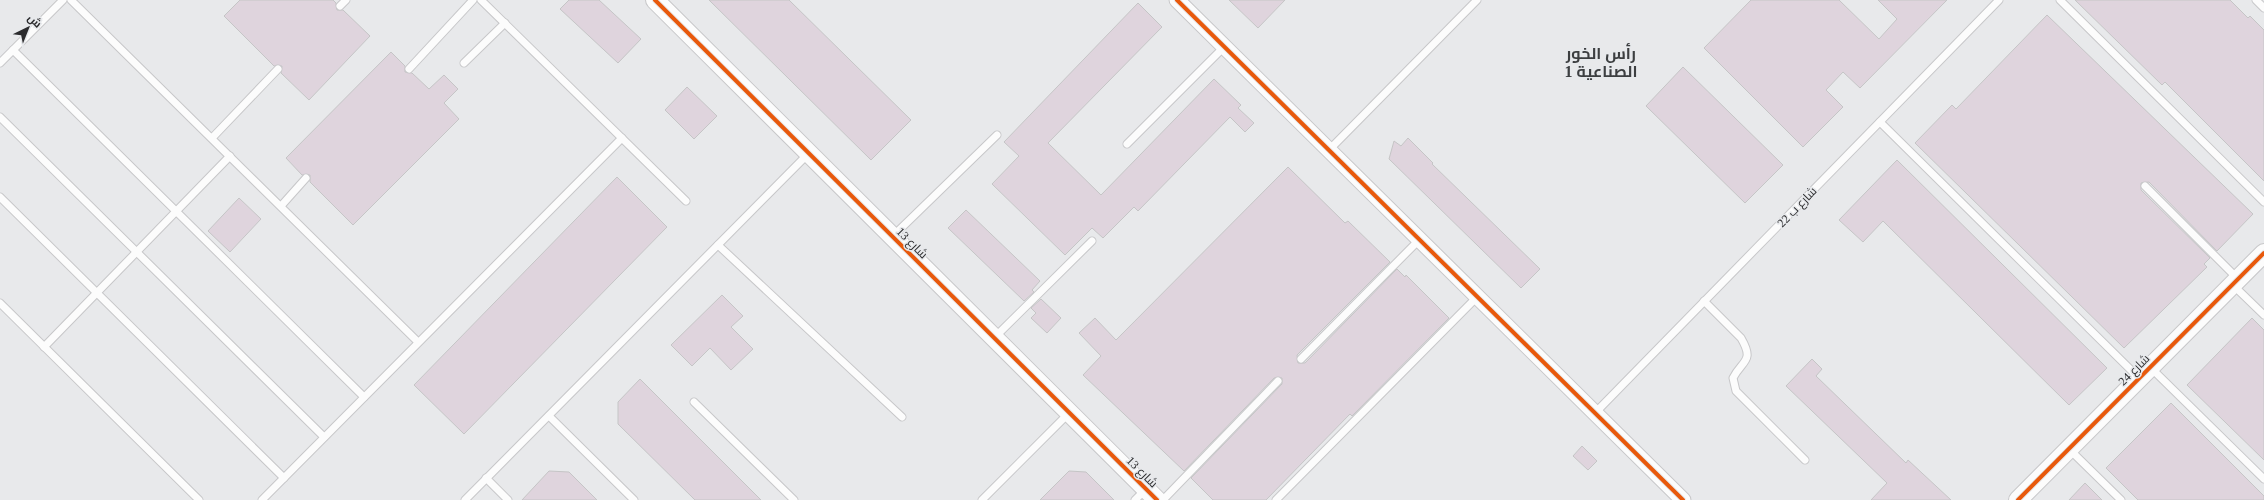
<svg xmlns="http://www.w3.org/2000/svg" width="2264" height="500" font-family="'Times New Roman',Cairo,serif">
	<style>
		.building { fill: #dfd4dd; stroke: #c5c5c6 }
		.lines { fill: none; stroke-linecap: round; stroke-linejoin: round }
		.service-casing { stroke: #c7c7c9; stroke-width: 9 }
		.minor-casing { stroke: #c7c7c9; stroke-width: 17 }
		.tertiary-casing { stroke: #c7c7c9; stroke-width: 20 }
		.service { stroke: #fcfcfc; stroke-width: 7 }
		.minor { stroke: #fcfcfc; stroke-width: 15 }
		.tertiary { stroke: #fcfcfc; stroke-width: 18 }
		.cycleway-casing { stroke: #e7e9ec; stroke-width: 6 }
		.cycleway { stroke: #e8590c; stroke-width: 4 }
		.labels { text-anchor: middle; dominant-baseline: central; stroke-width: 3; stroke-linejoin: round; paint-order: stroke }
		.street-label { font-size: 12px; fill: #2b2b2d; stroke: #e7e9ec }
		.district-label { font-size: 16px; font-weight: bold; fill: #3d3f41; stroke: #e7e9ec }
	</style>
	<rect width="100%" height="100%" fill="#e8e9eb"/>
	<g class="building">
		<polygon points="240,0 333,0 336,3 337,10 343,10 370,36 309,100 281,73 282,66 274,66 224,16"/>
		<polygon points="569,0 599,0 641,39 618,63 560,9"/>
		<polygon points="709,0 789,0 911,120 871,160"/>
		<polygon points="1229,0 1285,0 1258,28"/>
		<polygon points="1751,0 1839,0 1879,39 1897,19 1878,0 1947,0 1860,88 1843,72 1826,90 1843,107 1803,147 1704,48"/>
		<polygon points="2075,0 2230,0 2248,18 2250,16 2264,30 2264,181 2165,82 2162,85"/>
		<polygon points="1138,3 1162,27 1048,143 1101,195 1214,79 1241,105 1238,108 1254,123 1245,132 1230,117 1138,211 1134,207 1103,238 1092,228 1065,255 992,184 1019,156 1004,142"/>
		<polygon points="2047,15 2253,214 2217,251 2149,182 2141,183 2141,190 2210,258 2204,264 2207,267 2124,348 1915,143 1952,105 1956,109"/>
		<polygon points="391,52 405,66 405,72 412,73 429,89 444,75 458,89 444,103 459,119 353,225 310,182 310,175 302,175 286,158"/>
		<polygon points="1683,67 1783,165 1745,203 1646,106"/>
		<polygon points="687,87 717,116 694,139 665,110"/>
		<polygon points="1408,138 1433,163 1432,164 1540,269 1521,288 1389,159 1394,141 1401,146"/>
		<polygon points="1897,160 2107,368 2069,405 1883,221 1863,242 1839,220"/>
		<polygon points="1288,167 1345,223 1348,221 1390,262 1297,355 1298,363 1305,363 1397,269 1405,277 1406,275 1449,318 1352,416 1350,414 1266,500 1213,500 1191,478 1282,384 1282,378 1274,378 1184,471 1083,375 1101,356 1079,333 1095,318 1116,340"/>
		<polygon points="617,177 667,227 464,434 414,385"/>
		<polygon points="239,198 261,219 230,252 208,231"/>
		<polygon points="966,210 1040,281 1032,290 1034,292 1024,301 948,228"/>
		<polygon points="722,295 743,316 731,327 753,349 731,370 710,348 692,366 671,345"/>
		<polygon points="1041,299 1061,318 1047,333 1031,318 1036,313 1031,308"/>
		<polygon points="2252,318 2264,330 2264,460 2187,385"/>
		<polygon points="1812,359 1822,369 1816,376 1906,463 1908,460 1951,500 1871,500 1887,483 1786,386"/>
		<polygon points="640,379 761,500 695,500 618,424 618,402"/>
		<polygon points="2171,403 2264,496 2264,500 2138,500 2106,468"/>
		<polygon points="1582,446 1597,461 1588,470 1573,456"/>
		<polygon points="549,471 569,472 597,500 522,500"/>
		<polygon points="1069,471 1086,472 1114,500 1040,500"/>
		<polygon points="2085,483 2102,500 2069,500"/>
	</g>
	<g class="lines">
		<g class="service-casing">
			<g id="service">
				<polyline points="71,0 418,342"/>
				<polyline points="481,0 686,201"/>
				<polyline points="2060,0 2264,202"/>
				<polyline points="2256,0 2264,8"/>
				<polyline points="340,6 346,0"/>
				<polyline points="13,50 364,397"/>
				<polyline points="0,63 63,0"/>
				<polyline points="464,63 505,23"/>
				<polyline points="409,69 473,0"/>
				<polyline points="0,117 324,437"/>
				<polyline points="1880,122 2139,378"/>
				<polyline points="212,138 278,69"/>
				<polyline points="1127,144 1224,47"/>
				<polyline points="1329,150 1477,0"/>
				<polyline points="2145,186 2238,279"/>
				<polyline points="0,197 284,478"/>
				<polyline points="281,206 306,178"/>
				<polyline points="892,237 997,135"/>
				<polyline points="718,245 902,417"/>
				<polyline points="2233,285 2264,315"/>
				<path d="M1704,301L1741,338C1755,362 1742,360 1733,378L1736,391L1805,460"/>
				<polyline points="0,303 199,500"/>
				<polyline points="994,338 1092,241"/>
				<polyline points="44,347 230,156"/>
				<polyline points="1301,359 1419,240"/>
				<polyline points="2151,368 2264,479"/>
				<polyline points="694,402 794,500"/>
				<polyline points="1595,413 1999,0"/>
				<polyline points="549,416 634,500"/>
				<polyline points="2069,449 2121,500"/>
				<polyline points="486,478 508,500"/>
				<polyline points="262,500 622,138"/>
				<polyline points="465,500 808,154"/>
				<polyline points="982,500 1069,413"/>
				<polyline points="1135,500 1146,489"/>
				<polyline points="1163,500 1278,381"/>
				<polyline points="1276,500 1477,297"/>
			</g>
		</g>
		<g class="minor-casing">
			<polyline id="minor" points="1177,0 1683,500"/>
		</g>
		<g class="tertiary-casing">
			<g id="tertiary">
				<polyline points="655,0 1157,500"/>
				<polyline points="2018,500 2264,253"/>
			</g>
		</g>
		<use href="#service" class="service"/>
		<use href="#minor" class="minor"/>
		<use href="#tertiary" class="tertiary"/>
		<g class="cycleway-casing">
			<g id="cycleway">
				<polyline points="655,0 1157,500"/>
				<polyline points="1177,0 1683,500"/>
				<polyline points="2018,500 2264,253"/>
			</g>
		</g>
		<use href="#cycleway" class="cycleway"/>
	</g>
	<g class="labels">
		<g class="street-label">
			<text transform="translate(1797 207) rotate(-46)">شارع ب 22</text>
			<text transform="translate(912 243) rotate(45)">شارع 13</text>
			<text transform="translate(2134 370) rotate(-45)">شارع 24</text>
			<text transform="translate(1142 472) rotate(45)">شارع 13</text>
		</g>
		<g class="district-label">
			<text x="1601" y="53">رأس الخور<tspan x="1601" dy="18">الصناعية 1</tspan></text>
		</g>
	</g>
	<g transform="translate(28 28) rotate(43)" stroke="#e7e9ec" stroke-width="3" paint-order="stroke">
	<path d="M0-3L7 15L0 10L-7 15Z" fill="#2b2b2d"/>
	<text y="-6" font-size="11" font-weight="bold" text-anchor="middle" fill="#2b2b2d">ش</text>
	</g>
</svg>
